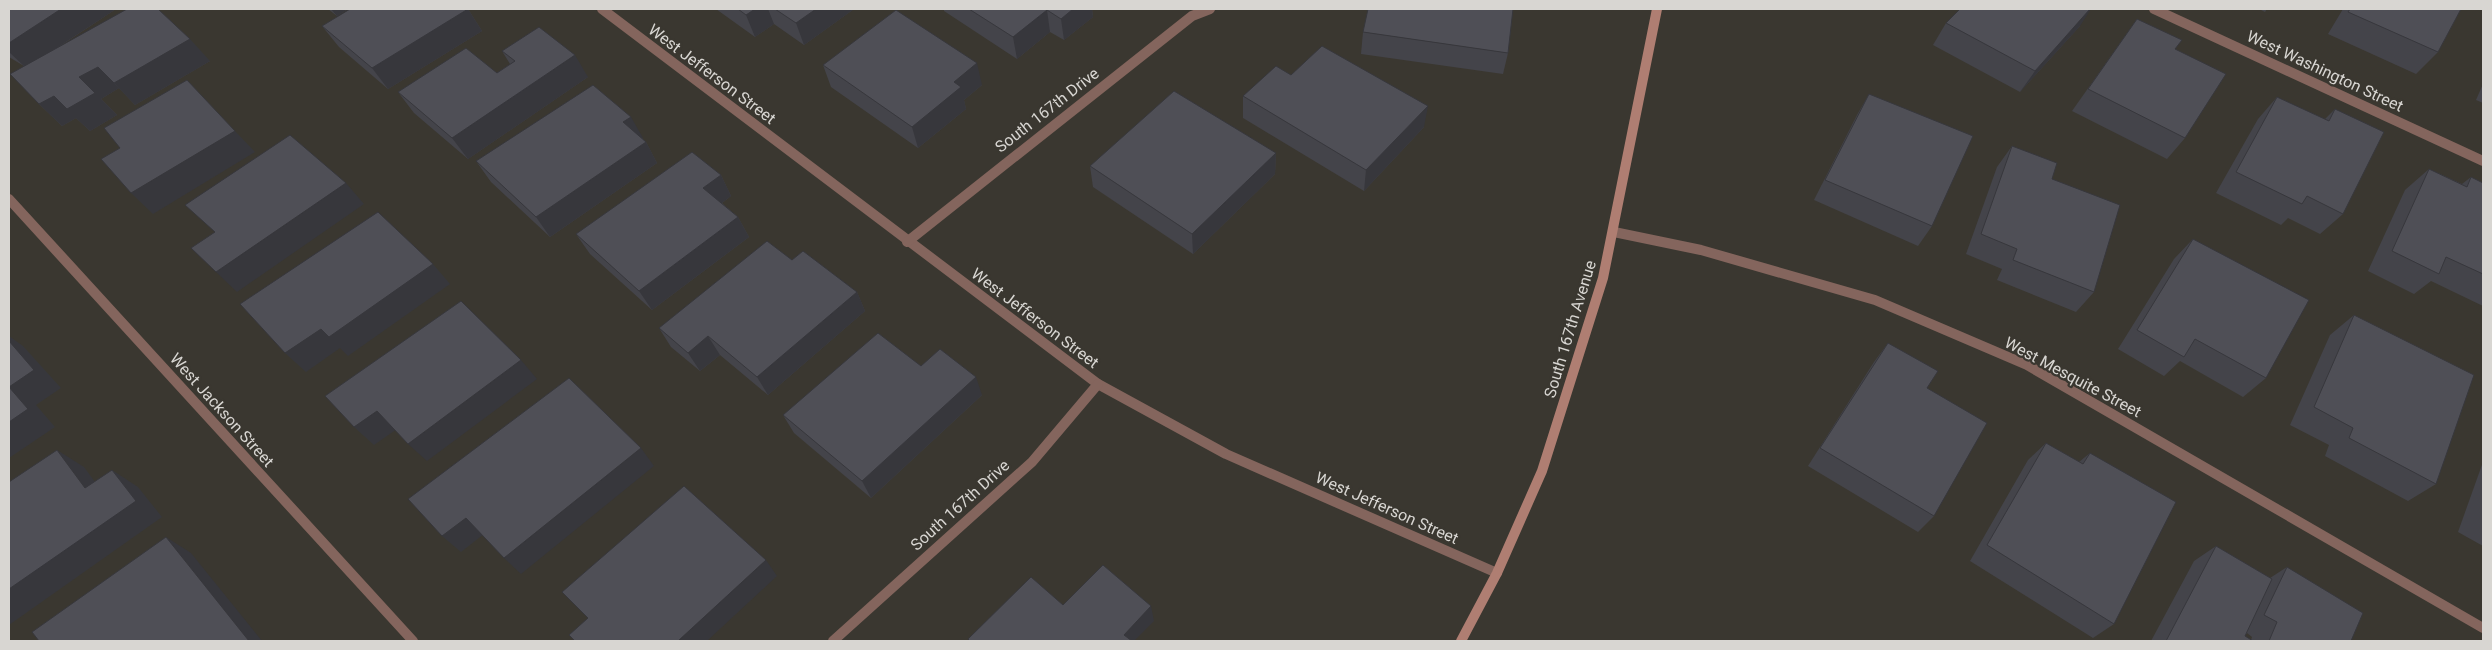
<svg xmlns="http://www.w3.org/2000/svg" width="2492" height="650" font-family="Roboto,sans-serif">
	<style>
		.lines { fill: none; stroke-linecap: round; stroke-linejoin: round }
		.street { stroke: #84655d; stroke-width: 10 }
		.secondary { stroke: #af7e72; stroke-width: 10 }
		.wall { fill: #44444a; fill-rule: evenodd }
		.shaded-wall { fill: #37373c }
		.building { fill: #4f4f56; stroke: #37373c }
		.labels { text-anchor: middle; dominant-baseline: central; stroke-width: 4.5; stroke-linejoin: round; paint-order: stroke }
		.street-label { font-size: 16px; fill: #d8d6d2; stroke: #3a3730 }
	</style>
	<rect width="100%" height="100%" fill="#3a3730"/>
	<g class="lines">
		<g class="street">
			<polyline points="602,9 1098,384 1226,454 1497,573"/>
			<polyline points="2154,9 2483,161"/>
			<polyline points="9,199 413,641"/>
			<polyline points="1614,232 1701,250 1875,300 2027,365 2483,628"/>
			<polyline points="907,242 1192,16 1210,9"/>
			<polyline points="833,641 1032,462 1098,384"/>
		</g>
		<polyline class="secondary" points="1461,641 1497,573 1542,471 1603,278 1657,9"/>
	</g>
	<g class="wall">
		<polygon points="9,9 116,9 57,48 210,61 135,105 119,88 101,99 117,115 90,131 76,118 62,126 39,104 24,66 9,57"/>
		<polygon points="328,9 348,9 337,16"/>
		<polygon points="468,9 482,31 388,89 339,47 322,26"/>
		<polygon points="716,9 854,9 804,45 774,24 755,37"/>
		<polygon points="944,9 1092,9 1093,17 1064,40 1050,32 1017,59 944,11"/>
		<polygon points="2259,9 2267,9 2265,12"/>
		<polygon points="2343,9 2461,9 2438,52 2416,74 2328,34"/>
		<polygon points="2137,19 2175,49 2185,138 2167,159 2072,111"/>
		<polygon points="1946,23 2080,26 2020,92 1933,45"/>
		<polygon points="1363,32 1508,53 1503,74 1361,54"/>
		<polygon points="502,51 588,77 468,159 414,113 398,92 497,73 510,64"/>
		<polygon points="823,65 982,85 964,100 966,109 918,148 831,87"/>
		<polygon points="1291,75 1424,127 1364,191 1243,118 1243,96"/>
		<polygon points="2483,84 2483,103 2476,100"/>
		<polygon points="1869,94 1932,226 1918,246 1814,200 1857,115"/>
		<polygon points="2277,97 2325,119 2335,109 2343,214 2320,234 2288,218 2281,225 2216,193 2258,119"/>
		<polygon points="643,138 642,139 646,142 657,163 550,237 491,182 476,161"/>
		<polygon points="2012,146 2052,179 2094,292 2076,312 1997,280 2002,269 1966,254 1997,167"/>
		<polygon points="1276,153 1275,174 1193,254 1093,187 1090,166"/>
		<polygon points="2429,169 2462,184 2471,177 2483,183 2483,306 2431,281 2414,294 2368,271 2405,190"/>
		<polygon points="721,175 731,196 722,203 738,217 749,237 652,310 590,254 576,234"/>
		<polygon points="2193,239 2266,378 2243,397 2180,361 2164,376 2118,349 2174,259"/>
		<polygon points="792,260 857,292 865,311 768,395 720,355 700,371 671,347 659,328"/>
		<polygon points="2354,315 2436,484 2408,501 2325,456 2329,445 2290,425 2330,335"/>
		<polygon points="1888,343 1927,388 1934,516 1918,532 1808,466 1874,362"/>
		<polygon points="921,366 982,395 871,498 794,433 783,415"/>
		<polygon points="2046,443 2079,462 2090,453 2114,624 2093,638 1970,561 2028,460"/>
		<polygon points="2483,462 2483,546 2458,532"/>
		<path d="M2216,546L2270,578L2287,567L2351,641H2151L2194,561ZM2247,633L2252,637L2251,640L2245,636Z"/>
	</g>
	<g class="shaded-wall">
		<polygon points="61,9 116,9 26,68 9,52 9,43"/>
		<polygon points="331,9 348,9 337,16"/>
		<polygon points="468,9 482,31 388,89 372,68"/>
		<polygon points="755,9 768,9 774,24 755,37 746,15"/>
		<polygon points="816,9 854,9 804,45 796,23"/>
		<polygon points="1073,9 1092,9 1093,17 1064,40 1061,19"/>
		<polygon points="2090,9 2091,9 2080,26 2020,92 2035,71"/>
		<polygon points="1047,10 1050,32 1017,59 1013,37"/>
		<polygon points="190,39 210,61 135,105 114,83"/>
		<polygon points="575,55 588,77 468,159 452,138"/>
		<polygon points="977,63 982,85 964,100 966,109 918,148 912,127 954,82"/>
		<polygon points="98,67 119,88 101,99 117,115 90,131 76,118 62,126 39,104 79,77"/>
		<polygon points="1428,106 1424,127 1364,191 1366,170"/>
		<polygon points="631,117 643,138 635,143 623,122"/>
		<polygon points="235,131 255,152 153,214 131,193"/>
		<polygon points="646,142 657,163 550,237 536,217"/>
		<polygon points="1276,153 1275,174 1193,254 1192,234"/>
		<polygon points="721,175 731,196 714,209 703,188"/>
		<polygon points="346,183 364,204 237,292 216,272"/>
		<polygon points="738,217 749,237 652,310 639,291"/>
		<polygon points="433,264 450,284 348,356 340,348 306,372 285,353 321,329"/>
		<polygon points="857,292 865,311 768,395 757,377"/>
		<polygon points="9,336 23,346 61,388 36,405 55,427 9,458"/>
		<polygon points="708,336 720,355 700,371 688,353"/>
		<polygon points="521,360 537,379 427,461 408,444"/>
		<polygon points="976,377 982,395 871,498 862,481"/>
		<polygon points="377,411 397,429 374,445 354,427"/>
		<polygon points="641,448 654,466 521,574 504,558"/>
		<polygon points="57,450 84,467 112,505 85,488"/>
		<polygon points="112,470 138,487 162,517 9,625 9,589"/>
		<polygon points="466,518 484,534 461,552 442,536"/>
		<polygon points="166,537 191,553 262,641 249,641"/>
		<polygon points="766,560 777,576 707,641 678,641"/>
		<polygon points="1151,606 1154,621 1134,641 1125,641 1124,635"/>
	</g>
	<g class="building">
		<polygon points="9,9 61,9 9,43"/>
		<polygon points="127,9 158,9 190,39 114,83 98,67 79,77 95,93 67,109 54,96 39,104 10,74"/>
		<polygon points="350,9 468,9 372,68 322,26"/>
		<polygon points="738,9 755,9 746,15"/>
		<polygon points="775,9 816,9 796,23"/>
		<polygon points="969,9 1073,9 1061,19 1047,10 1013,37"/>
		<polygon points="1368,9 1513,9 1508,53 1363,32"/>
		<polygon points="1960,9 2090,9 2035,71 1946,23"/>
		<polygon points="2350,9 2461,9 2438,52 2348,12"/>
		<polygon points="896,10 977,63 954,82 961,87 912,127 823,65"/>
		<polygon points="2137,19 2182,40 2175,49 2226,74 2185,138 2088,89"/>
		<polygon points="539,27 575,55 452,138 398,92 466,48 497,73 515,61 502,51"/>
		<polygon points="1322,46 1428,106 1366,170 1243,96 1276,66 1291,75"/>
		<polygon points="187,80 235,131 131,193 101,159 120,148 104,128"/>
		<polygon points="593,85 631,117 623,122 646,142 536,217 476,161"/>
		<polygon points="1174,91 1276,153 1192,234 1090,166"/>
		<polygon points="1869,94 1973,136 1932,226 1825,180"/>
		<polygon points="2277,97 2329,121 2335,109 2384,132 2343,214 2307,196 2302,204 2236,172"/>
		<polygon points="290,135 346,183 216,272 191,248 215,232 185,205"/>
		<polygon points="2012,146 2057,163 2052,179 2120,205 2094,292 2013,260 2017,249 1981,234"/>
		<polygon points="692,152 721,175 703,188 738,217 639,291 576,234"/>
		<polygon points="2429,169 2467,187 2471,177 2483,183 2483,274 2446,257 2439,274 2392,251"/>
		<polygon points="378,212 433,264 329,337 321,329 285,353 240,304"/>
		<polygon points="2193,239 2309,300 2266,378 2195,339 2184,357 2137,330"/>
		<polygon points="767,241 792,260 803,251 857,292 757,377 708,336 688,353 659,328"/>
		<polygon points="461,301 521,360 408,444 377,411 354,427 325,396"/>
		<polygon points="2354,315 2474,375 2436,484 2349,438 2353,428 2314,407"/>
		<polygon points="878,333 921,366 940,349 976,377 862,481 783,415"/>
		<polygon points="9,341 34,370 9,387"/>
		<polygon points="1888,343 1938,371 1927,388 1987,423 1934,516 1820,448"/>
		<polygon points="569,378 641,448 504,558 466,518 442,536 408,499"/>
		<polygon points="9,387 28,409 9,422"/>
		<polygon points="2046,443 2083,464 2090,453 2176,502 2114,624 1987,545"/>
		<polygon points="57,450 85,488 112,470 136,501 9,589 9,482"/>
		<polygon points="684,486 766,560 678,641 575,641 569,635 588,618 562,592"/>
		<polygon points="166,537 249,641 39,641 32,632"/>
		<polygon points="2216,546 2272,579 2245,636 2253,641 2166,641"/>
		<polygon points="1103,565 1151,606 1124,635 1132,641 970,641 968,639 1031,577 1063,605"/>
		<polygon points="2287,567 2363,613 2351,641 2269,641 2277,622 2264,615"/>
	</g>
	<g class="labels">
		<g class="street-label">
			<text transform="translate(2325 71) rotate(25)">West Washington Street</text>
			<text transform="translate(712 74) rotate(37)">West Jefferson Street</text>
			<text transform="translate(1047 110) rotate(-38)">South 167th Drive</text>
			<text transform="translate(1035 318) rotate(37)">West Jefferson Street</text>
			<text transform="translate(1570 329) rotate(-73)">South 167th Avenue</text>
			<text transform="translate(2073 377) rotate(28)">West Mesquite Street</text>
			<text transform="translate(222 410) rotate(48)">West Jackson Street</text>
			<text transform="translate(960 505) rotate(-42)">South 167th Drive</text>
			<text transform="translate(1387 508) rotate(24)">West Jefferson Street</text>
		</g>
	</g>
	<rect width="2492" height="650" fill="none" stroke="#d8d6d2" stroke-width="20"/>
</svg>
